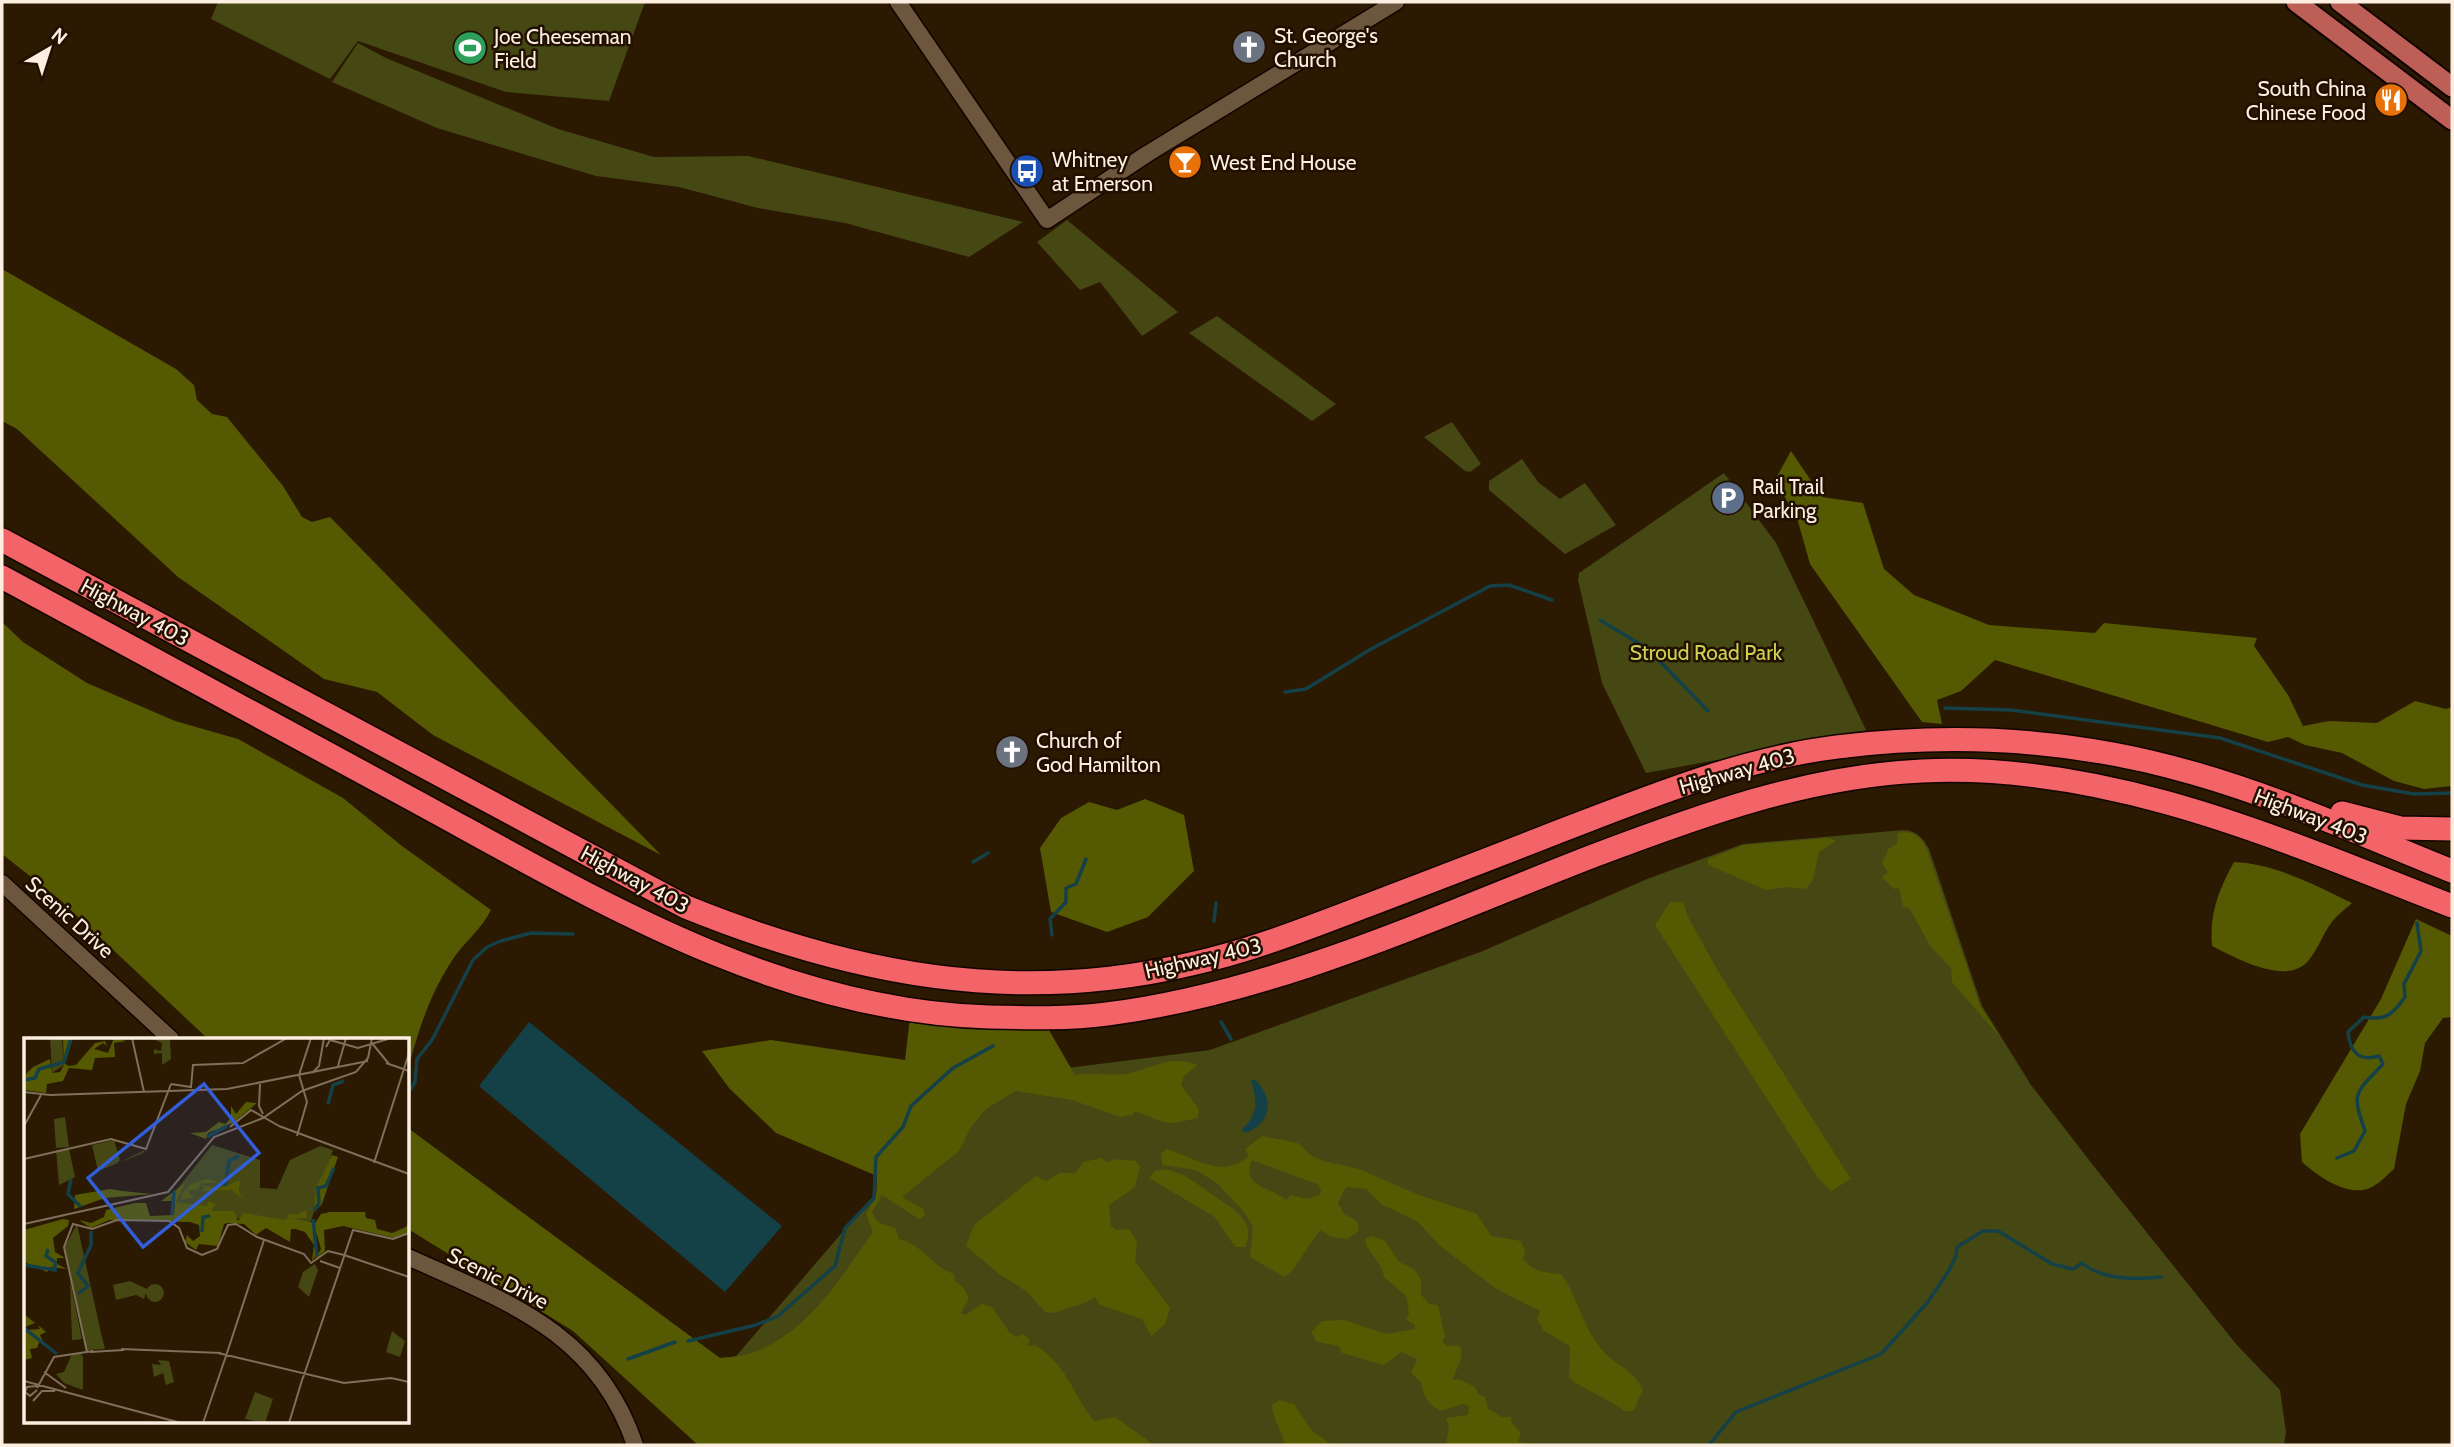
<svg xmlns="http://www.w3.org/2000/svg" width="2454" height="1447" font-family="Cabin,sans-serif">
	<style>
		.green { fill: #454813 }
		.forest { fill: #555902; fill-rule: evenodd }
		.water { fill: #144147 }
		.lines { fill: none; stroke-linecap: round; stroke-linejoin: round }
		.stream { stroke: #144147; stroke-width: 3.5 }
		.minor-casing { stroke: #120400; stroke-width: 19 }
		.major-casing { stroke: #120400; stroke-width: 23 }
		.highway-casing { stroke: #120400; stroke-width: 26 }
		.minor { stroke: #6c563e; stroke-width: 16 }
		.major { stroke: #bd5e57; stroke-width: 19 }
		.highway { stroke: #f36468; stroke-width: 23 }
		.labels { text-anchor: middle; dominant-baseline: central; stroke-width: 5; stroke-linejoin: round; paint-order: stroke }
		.poi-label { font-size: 21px; fill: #fcefe1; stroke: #210f00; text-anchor: start }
		.street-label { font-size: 21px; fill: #fcefe1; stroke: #210f00 }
		.park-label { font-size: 21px; fill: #ccd350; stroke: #210f00 }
		.inset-river { fill: none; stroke: #144147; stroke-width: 3.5 }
		.inset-road { fill: none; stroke: #7f6f5b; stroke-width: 2 }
		.view { fill: #335ed9; fill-opacity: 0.15; stroke: #335ed9; stroke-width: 3.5 }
		.inset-edge { fill: none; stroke: #fcefe1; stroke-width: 3.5 }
	</style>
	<rect width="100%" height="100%" fill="#2b1902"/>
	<g class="green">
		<polygon points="218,2 645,2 609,101 506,92 358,41 330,79 211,19"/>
		<polygon points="358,43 386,58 558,129 654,157 748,156 1023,222 969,257 845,223 758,208 679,187 596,176 437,128 332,82"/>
		<polygon points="1067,220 1178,312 1142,336 1100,282 1080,290 1037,242"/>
		<polygon points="1217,316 1336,404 1312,421 1189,333"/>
		<polygon points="1452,422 1481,464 1470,472 1465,471 1424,437"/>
		<polygon points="1522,459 1538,482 1560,499 1585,483 1616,525 1565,554 1489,490 1489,481"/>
		<polygon points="1724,473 1776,543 1866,730 1819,747 1755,753 1646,773 1602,683 1578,580 1579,573"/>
		<path d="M1903,830C1917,831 1922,837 1929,849L1982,1006L2031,1085L2096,1169L2236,1344L2280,1390L2286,1432L2284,1445H806L719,1376L973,1080L1210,1050L1483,951L1647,879L1743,844Z"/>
	</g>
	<g class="forest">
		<polygon points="2,269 176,369 194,385 197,400 212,414 227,417 283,486 302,517 312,522 330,517 661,855 433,735 377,692 324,679 178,577 17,429 2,421"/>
		<polygon points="1791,451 1822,497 1863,503 1884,569 1914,595 1989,625 2095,633 2104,623 2257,638 2254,646 2288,695 2303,726 2329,721 2377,723 2415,701 2446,709 2452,707 2452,786 2424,789 2394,781 2342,753 2305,745 2288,737 2268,742 1995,660 1961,691 1937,700 1942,724 1922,722 1810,564 1797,518 1775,480"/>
		<path d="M2,622L23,642L87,683L175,721L238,739L343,798L402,846L491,910C482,928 467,940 455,956C431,991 418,1030 408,1070V1039H208L59,899L2,854Z"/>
		<polygon points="1145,799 1184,815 1194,871 1148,917 1107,932 1051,912 1040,848 1061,818 1089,802 1117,810"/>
		<path d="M1898,833C1912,830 1920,836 1926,847L1980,1006L2001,1038L1952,982L1951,968L1930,946L1910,909L1903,906L1899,888L1894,889L1882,877L1888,872L1882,863L1889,848L1897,844Z"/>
		<polygon points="1828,838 1836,841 1819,852 1813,879 1806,889 1787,887 1766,890 1708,865 1708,859 1744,845"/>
		<path d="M2234,862C2276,864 2315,885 2352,903C2344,910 2335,917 2329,926C2322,937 2317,950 2309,960C2288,987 2236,958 2212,946C2209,914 2219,889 2234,862Z"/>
		<polygon points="1670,902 1683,902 1688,917 1718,971 1851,1179 1831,1191 1818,1178 1655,925"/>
		<path d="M2416,919L2452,936V1017L2443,1018L2425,1043L2420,1071L2406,1104L2394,1169C2387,1175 2380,1183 2372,1187C2349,1199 2318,1176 2302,1162L2300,1134L2381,999Z"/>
		<path d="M910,1017L1046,1025L1075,1075C1092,1072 1110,1076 1126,1074C1155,1068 1166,1054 1198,1065L1184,1076L1181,1085L1199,1109L1198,1118C1161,1126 1169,1124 1135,1111L1132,1115L1120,1117L1072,1100L1016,1091L987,1108L971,1127L959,1151L902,1197L923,1209L925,1215L919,1219L882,1195L872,1212C878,1228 885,1222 896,1229L899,1239C922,1244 931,1266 954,1274L955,1281L963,1287L969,1298L961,1313L965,1315L982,1304L992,1307L1010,1333L1017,1337L1023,1334L1030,1340L1027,1346L1035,1345C1068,1366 1072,1393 1094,1421L1115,1417L1154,1445H698L573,1331L408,1229V1128L720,1358C730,1357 743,1356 752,1353C808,1333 841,1277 873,1232L866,1214L876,1197L877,1176L776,1133L729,1088L702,1051L771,1040L905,1060Z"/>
		<path d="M1262,1136L1298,1143L1312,1156L1324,1161L1359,1169L1419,1195L1477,1214L1491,1236L1521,1241L1525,1251L1523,1259C1533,1272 1546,1273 1561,1274C1579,1298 1583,1330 1604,1352C1619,1368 1634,1370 1643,1390L1634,1410L1626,1412C1608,1398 1587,1392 1569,1378L1570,1346L1544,1331L1537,1319L1540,1311L1495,1288L1439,1245L1418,1222L1381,1204L1366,1189L1346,1187L1338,1203L1344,1214L1357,1221L1359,1231L1347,1239L1332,1237L1320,1230L1292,1271L1284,1277L1250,1257L1253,1227L1244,1212L1218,1184L1196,1170L1162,1165L1161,1154L1167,1149C1197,1159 1221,1179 1249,1156L1245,1149ZM1252,1160L1317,1184L1321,1190L1320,1195L1307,1199L1291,1195L1286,1200C1273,1188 1239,1186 1252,1160Z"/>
		<path d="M1101,1158L1107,1162L1116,1159L1136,1161L1140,1167L1135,1187L1109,1205L1111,1226L1116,1230L1129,1229L1137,1241L1135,1261L1170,1308L1165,1324L1151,1336L1142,1319L1100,1305L1095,1297C1083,1307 1070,1305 1056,1313L1045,1312L1026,1291L999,1274L966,1246L974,1225L1036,1176L1046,1181L1060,1173H1075L1084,1162Z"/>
		<path d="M1165,1169C1184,1173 1195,1182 1210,1193C1229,1207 1258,1218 1245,1247H1235L1215,1217L1149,1178L1155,1171Z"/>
		<path d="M1373,1236L1385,1241L1399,1262L1414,1269L1421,1280V1295L1430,1304L1438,1305L1445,1337L1442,1342L1448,1346L1458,1345L1462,1350L1460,1362L1452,1380H1461L1475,1387L1478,1394L1485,1397L1488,1409L1502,1417H1511V1422L1521,1433L1518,1441L1529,1445H1446L1449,1427L1446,1418L1468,1415L1469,1406L1463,1404L1440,1411C1428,1403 1423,1397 1422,1384L1411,1372L1417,1359L1401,1352L1384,1365L1342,1353L1339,1346L1317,1342L1311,1332L1322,1321L1344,1320L1386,1334L1415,1329V1325L1406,1320L1409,1313L1406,1296L1384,1277C1382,1261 1366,1253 1365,1239Z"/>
		<path d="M1279,1400L1294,1404L1312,1431L1332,1445H1284C1283,1431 1272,1419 1272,1405Z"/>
	</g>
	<g class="water">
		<polygon points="529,1022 782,1226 725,1292 479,1086"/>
		<path d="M1254,1079C1275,1097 1272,1124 1245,1133L1242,1129C1259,1114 1257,1100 1251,1081Z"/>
	</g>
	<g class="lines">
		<g class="stream">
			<polyline points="1600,620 1648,649 1708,711"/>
			<polyline points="1285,692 1306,689 1371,649 1490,586 1509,585 1552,600"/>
			<polyline points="1945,708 2011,710 2220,738 2362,785 2414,794 2452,793"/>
			<polyline points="973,862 988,853"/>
			<polyline points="1214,921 1216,903"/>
			<polyline points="1052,935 1050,919 1066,902 1066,888 1076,884 1086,859"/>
			<polyline points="1221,1022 1231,1039"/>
			<polyline points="408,1093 415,1082 417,1059 432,1040 473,960 487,947 501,941 531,933 573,934"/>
			<path d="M2337,1158L2354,1151L2365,1131C2351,1091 2355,1094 2383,1064L2379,1056C2359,1062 2350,1052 2348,1032L2364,1017C2386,1021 2393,1014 2405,997L2404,984L2421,951L2417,923"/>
			<polyline points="688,1341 756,1325 778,1316 835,1266 845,1228 874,1198 876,1157 903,1127 911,1106 953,1068 993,1046"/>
			<polyline points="628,1359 675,1342"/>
			<path d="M1709,1445L1736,1412L1881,1354L1927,1303L1948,1272L1956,1256L1957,1247L1983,1231H1998L2052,1264L2073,1269L2082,1263C2103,1280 2135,1280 2161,1277"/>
		</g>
		<g class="minor-casing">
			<g id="minor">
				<polyline points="898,2 1047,220 1147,154 1396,2"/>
				<polyline points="2,883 171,1039"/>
				<path d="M408,1257C507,1302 597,1332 635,1445"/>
			</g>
		</g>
		<g class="major-casing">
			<g id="major">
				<polyline points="2296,2 2452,120"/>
				<polyline points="2340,2 2452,87"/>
			</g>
		</g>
		<g class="highway-casing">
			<g id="highway">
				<path d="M2,540L686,907C852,974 1013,1006 1191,964C1251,951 1308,928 1366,906C1429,882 1492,858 1555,833C1647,798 1739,759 1837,747C1958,732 2076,739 2193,773C2281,798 2367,837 2452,871"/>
				<path d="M2,577C140,652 279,727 417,802C597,900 779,1011 989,1017C1027,1018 1069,1019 1107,1014C1274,993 1438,916 1593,856C1699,816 1807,776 1922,771C2109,762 2282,840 2452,906"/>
				<polyline points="2342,813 2400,828 2452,829"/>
			</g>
		</g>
		<use href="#minor" class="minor"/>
		<use href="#major" class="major"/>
		<use href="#highway" class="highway"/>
	</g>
	<defs>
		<g id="church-disc" transform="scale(1.75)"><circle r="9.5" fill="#6b7280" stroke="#210f00"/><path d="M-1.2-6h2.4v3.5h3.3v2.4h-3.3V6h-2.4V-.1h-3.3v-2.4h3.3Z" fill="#fff"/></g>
		<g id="stadium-disc" transform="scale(1.75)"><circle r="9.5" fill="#2e9e5b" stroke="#210f00"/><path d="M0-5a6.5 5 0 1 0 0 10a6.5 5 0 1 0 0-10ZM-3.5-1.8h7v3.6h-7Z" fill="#fff"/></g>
		<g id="restaurant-disc" transform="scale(1.75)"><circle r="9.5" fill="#e8710a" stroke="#210f00"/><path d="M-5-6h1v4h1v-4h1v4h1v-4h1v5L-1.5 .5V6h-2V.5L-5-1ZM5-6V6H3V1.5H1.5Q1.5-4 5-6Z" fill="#fff"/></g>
		<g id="bar-disc" transform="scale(1.75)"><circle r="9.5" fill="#e8710a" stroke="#210f00"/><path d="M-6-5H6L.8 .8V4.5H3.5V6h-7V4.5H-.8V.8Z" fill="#fff"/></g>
		<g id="bus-disc" transform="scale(1.75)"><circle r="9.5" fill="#1a4fb4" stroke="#210f00"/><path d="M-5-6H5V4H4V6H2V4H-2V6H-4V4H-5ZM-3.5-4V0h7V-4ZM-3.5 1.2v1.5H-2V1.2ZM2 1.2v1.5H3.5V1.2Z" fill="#fff"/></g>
		<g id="parking-disc" transform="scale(1.75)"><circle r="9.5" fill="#5c6f8a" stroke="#210f00"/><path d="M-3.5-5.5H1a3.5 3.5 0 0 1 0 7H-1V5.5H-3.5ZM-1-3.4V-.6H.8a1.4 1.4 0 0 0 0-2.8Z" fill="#fff"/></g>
	</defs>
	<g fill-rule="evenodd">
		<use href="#church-disc" x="1249" y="47"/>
		<use href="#stadium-disc" x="470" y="48"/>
		<use href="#restaurant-disc" x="2391" y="100"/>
		<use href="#bar-disc" x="1185" y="162"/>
		<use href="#bus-disc" x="1027" y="171"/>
		<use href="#parking-disc" x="1728" y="498"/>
		<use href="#church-disc" x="1012" y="752"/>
	</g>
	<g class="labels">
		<g class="poi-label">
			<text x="1274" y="35">St. George's<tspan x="1274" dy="24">Church</tspan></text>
			<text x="494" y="36">Joe Cheeseman<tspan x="494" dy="24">Field</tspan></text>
			<text x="2366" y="88" text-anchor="end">South China<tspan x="2366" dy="24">Chinese Food</tspan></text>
			<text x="1052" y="159">Whitney<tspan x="1052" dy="24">at Emerson</tspan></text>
			<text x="1210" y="162">West End House</text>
			<text x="1752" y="486">Rail Trail<tspan x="1752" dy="24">Parking</tspan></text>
			<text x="1036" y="740">Church of<tspan x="1036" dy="24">God Hamilton</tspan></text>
		</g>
		<g class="street-label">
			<text transform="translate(135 612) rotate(28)">Highway 403</text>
			<text transform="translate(1737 771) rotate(-16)">Highway 403</text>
			<text transform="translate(2311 816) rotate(21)">Highway 403</text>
			<text transform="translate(635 879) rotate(28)">Highway 403</text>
			<text transform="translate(70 917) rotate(42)">Scenic Drive</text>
			<text transform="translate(1203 958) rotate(-13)">Highway 403</text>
			<text transform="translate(498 1278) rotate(27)">Scenic Drive</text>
		</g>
		<g class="park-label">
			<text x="1706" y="652">Stroud Road Park</text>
		</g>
	</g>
	<g transform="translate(24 1038)">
		<rect width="385" height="385" fill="#2b1902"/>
		<path d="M26,0H38L40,27L28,35ZM146,0L147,21L138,27V15L130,16V11L137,13L138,5L129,1ZM41,79L45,109L32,110L30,81ZM90,102L96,122L92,126L121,112L119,115L74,133L68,107ZM188,107L236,122V150L253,151L266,122L296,108L309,112L287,183L151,178V154ZM45,111L51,139L35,147L32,112ZM53,186L77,295L81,311L63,312L40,210ZM291,226L294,232L285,259L274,249L279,234ZM46,243L58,301L51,302H48ZM106,243L123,251L120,261L112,257L92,262L89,247ZM122 255a9 9 0 1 1 18 0a9 9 0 1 1-18 0ZM368,293L381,303L376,319L362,314ZM56,315L59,319V352L40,345L32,336L40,334L48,316ZM134,322L145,323L150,344L142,347L139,335L130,339L128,326L137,327ZM231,354L249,361L241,385L221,381Z" fill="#454813"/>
		<path d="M39,0H49L41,26L45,28L52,27L71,5L81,3L83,8L79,5L70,11L84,15L90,0L102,3L90,5L91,19L71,20L68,32L45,30L39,43L23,46L22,55L0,52V38L9,29L26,21L28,35L36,34L40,27ZM222,64L233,65L209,85L184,95L182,101L166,95L182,94L195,84L201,86L207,80V68L212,76ZM308,117L314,119L298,166L290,174L292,150ZM183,141L195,144L173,146L194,151L216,142L215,155L220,162L208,152L178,153L181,149L176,147L174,152H163L169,159L157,162L158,156L167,146ZM161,145L152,164L183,168L184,163L191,166L188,173H210L214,183L219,175L262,182L265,176L249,173L273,177L282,172L283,180H267L288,184L294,215L288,223L290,207L281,194L271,191H267L266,204L242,190L232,197L220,186L204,185L200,186L194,208L175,206L172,212L161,204L163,197L169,203L176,198L175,187L166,184L85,182L67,190L55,182L67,185L80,179L82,172L111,165H122L126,178L150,177L151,163H137ZM86,151L98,153L128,156L81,160L50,171L51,157ZM306,174H341L342,180L351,182L353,191L368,195L382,189L385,182V194L370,200L319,188L300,192L301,213L291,221L297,211L290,187L297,176ZM39,181L45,182L44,188L29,200L31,214L41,220H33V226L43,231L26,229L23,234L0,224V192ZM0,276L11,285L1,289L3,292L16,291L14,287L22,294L16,297L21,308L15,304L13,310L6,311L8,320L0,322Z" fill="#555902"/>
		<path class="inset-river" d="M0,42L11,40L15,31L40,24L47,0M304,66L309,47L320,43M183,99L203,88M47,141L44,156L57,169M201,148L205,123L215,118M290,173L295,165L294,150L302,148L310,130M148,177L150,153M289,181L293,218M178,194L179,179L186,178M0,227L31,232V224L22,218L24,211M54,256L64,248L54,235L67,207V193M0,290L33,316"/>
		<path class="inset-road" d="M108,0L120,54M347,4L365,26M302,9L306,2L334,10L364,1M362,25L385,33M314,28L322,0M288,35L295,28L300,0M275,37L287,0M147,46L167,49L169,27L219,25L263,0M236,46L235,68L239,76M0,54L26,57L203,51L344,23M0,88L17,57M255,88L385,136M206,89L227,72L255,88M273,98L283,64L275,37M0,121L87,101L122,111L147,46M350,125L385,15M0,186L144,154L190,99L239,80L278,53L332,34L344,20L348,0M320,217L385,239M296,223L316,230M97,311L197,315M63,314L40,209L49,186L68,191L93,182L145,183L155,190L163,210L178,217L193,211L204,187L212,186L233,199L280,216L287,225L304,213L320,217M66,314L100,312M194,315L320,345L367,340L385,344M203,315L240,202M20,334L42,350M279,340L329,192L369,201L385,195M0,343L157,385M13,350L30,319L69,313M13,352L6,358L1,354L3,349L13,348M9,363L18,353H31M179,385L203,315M265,385L279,339"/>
		<path class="view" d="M180,46L235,115L119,209L64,140Z"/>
		<rect width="385" height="385" class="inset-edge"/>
	</g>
	<rect width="2454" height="1447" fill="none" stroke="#fcefe1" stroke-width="7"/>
	<g transform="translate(49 49) rotate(39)" stroke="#210f00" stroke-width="5" paint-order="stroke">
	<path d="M0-5L12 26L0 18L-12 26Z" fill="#fcefe1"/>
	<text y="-10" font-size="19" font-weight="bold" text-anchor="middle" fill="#fcefe1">N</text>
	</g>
</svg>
